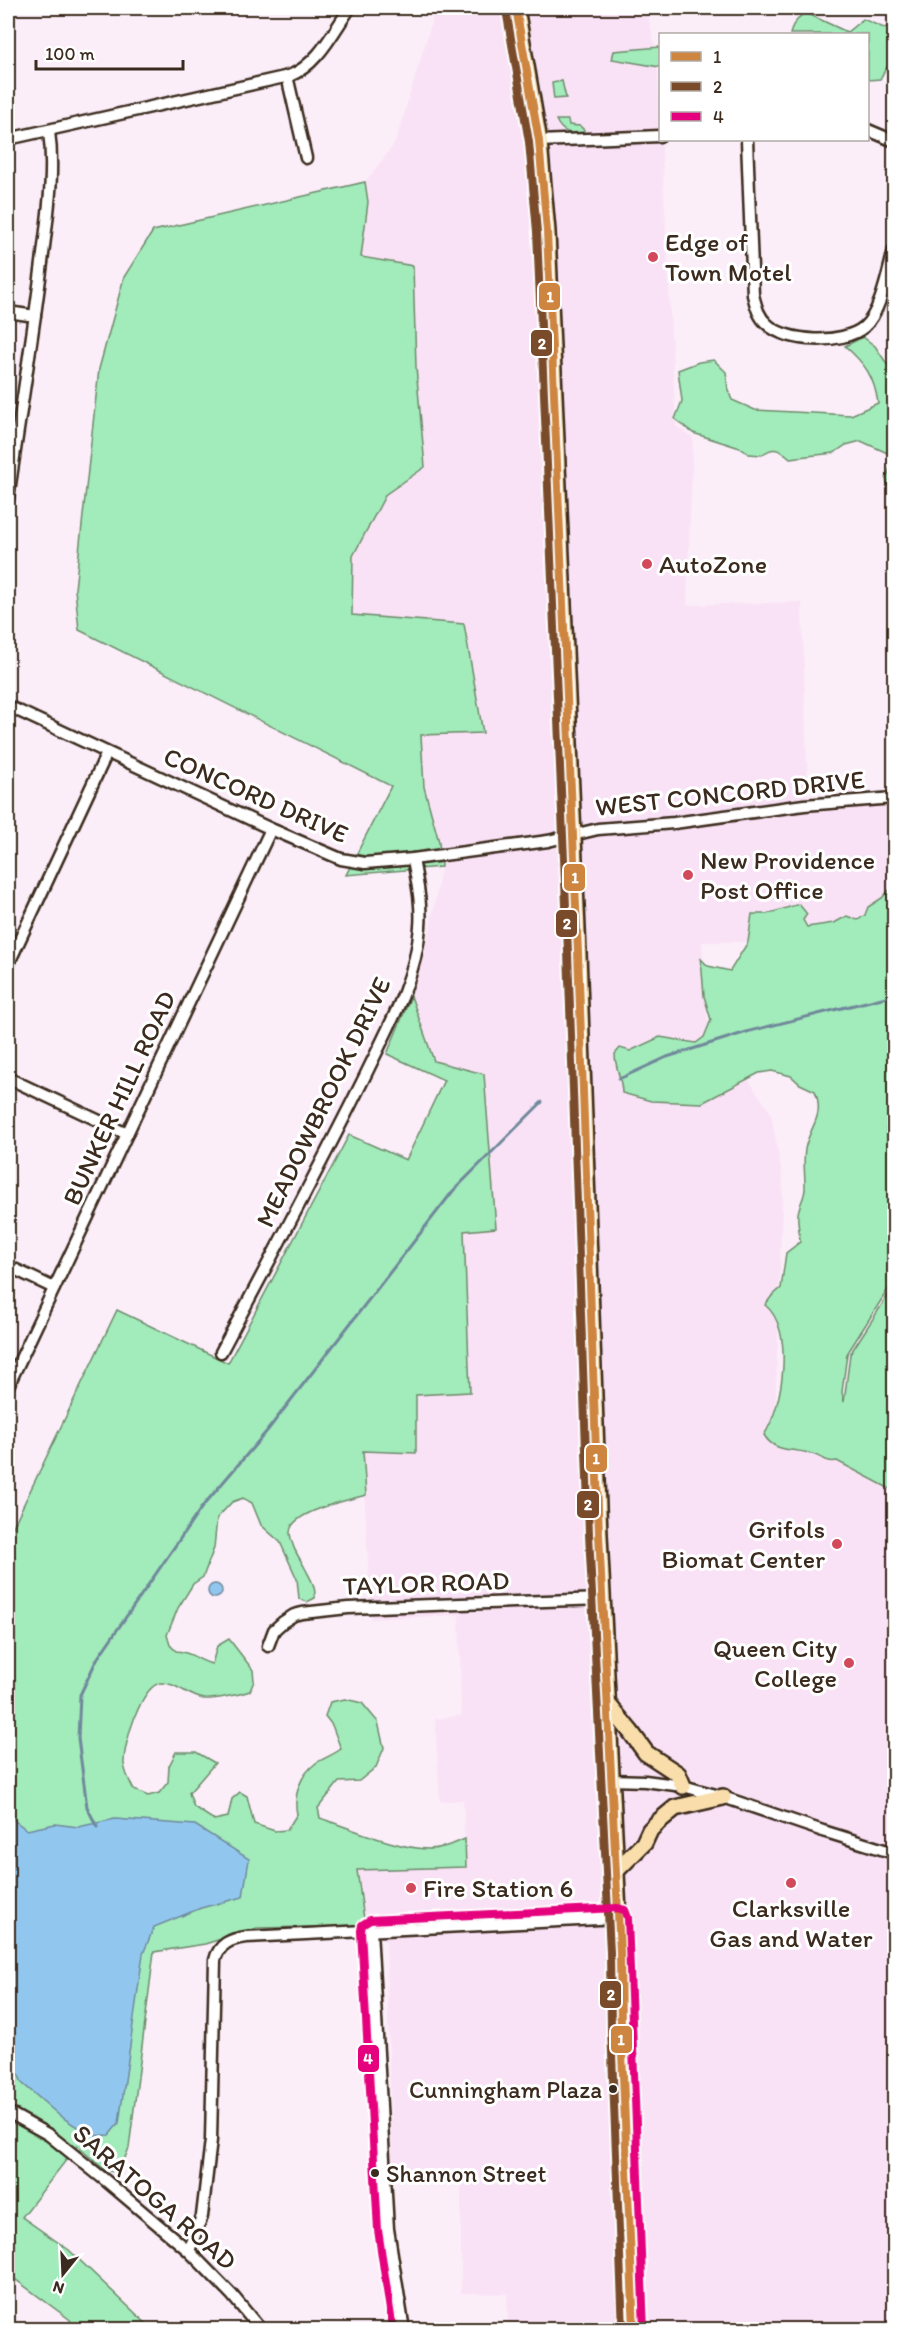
<svg xmlns="http://www.w3.org/2000/svg" width="902" height="2337" font-family="Itim,sans-serif">
	<style>
		.built { fill: #f9e2f5 }
		.green { fill: #a2ebba; stroke: #6e8a6c; stroke-width: 1.5 }
		.water { fill: #91c7ef; stroke: #6f889b; stroke-width: 1.5 }
		.lines { fill: none; stroke-linecap: round; stroke-linejoin: round }
		.stream { stroke: #6f889b; stroke-width: 3 }
		.minor-casing { stroke: #3b2a1e; stroke-width: 15 }
		.highway-casing { stroke: #3b2a1e; stroke-width: 20 }
		.minor { stroke: #fff; stroke-width: 10 }
		.highway { stroke: #f9deab; stroke-width: 15 }
		.bus-1-casing { stroke: #fff; stroke-width: 12 }
		.bus-2-casing { stroke: #fff; stroke-width: 12 }
		.bus-3-casing { stroke: #fff; stroke-width: 12 }
		.bus-1 { stroke: #cd853f; stroke-width: 8 }
		.bus-2 { stroke: #7a4b2a; stroke-width: 8 }
		.bus-3 { stroke: #e5007d; stroke-width: 8 }
		.poi-dot { fill: #d1495b; stroke: #fff; stroke-width: 2 }
		.bus-dot { fill: #3b2a1e; stroke: #fff; stroke-width: 2 }
		.labels { text-anchor: middle; dominant-baseline: central; stroke-width: 6; stroke-linejoin: round; paint-order: stroke }
		.bus-label { font-size: 24px; fill: #3b2a1e; stroke: #fff; text-anchor: end }
		.poi-label { font-size: 26px; fill: #3b2a1e; stroke: #fff; text-anchor: start }
		.street-label { font-size: 26px; fill: #3b2a1e; stroke: #fff }
		.line-badge { stroke: #fff; stroke-width: 2 }
		.badge-label { font-size: 16px; text-anchor: middle; font-weight: bold; fill: #fff }
	</style>
	<rect width="100%" height="100%" fill="#fbeef9"/>
	<filter id="ink" filterUnits="userSpaceOnUse"><feTurbulence type="fractalNoise" baseFrequency=".0167" numOctaves="2"/><feDisplacementMap in="SourceGraphic" scale="12" xChannelSelector="R" yChannelSelector="G"/><feConvolveMatrix kernelMatrix="1 2 1 2 8 2 1 2 1" color-interpolation-filters="sRGB"/></filter>
	<g filter="url(#ink)">
		<polygon class="built" points="436,8 646,8 657,53 676,426 693,438 687,605 802,602 808,799 894,790 894,915 744,942 702,942 707,1018 771,1113 783,1180 774,1446 809,1447 894,1491 894,2329 508,2329 507,2294 461,2293 461,2169 392,2170 386,1942 365,1926 357,1870 466,1867 463,1800 440,1802 435,1719 461,1715 459,1615 371,1619 362,1451 416,1395 470,1391 464,1231 496,1228 484,1074 434,1061 411,996 430,930 441,867 439,842 424,787 421,735 483,733 352,615 353,556 386,494 425,467 416,367 413,266 361,257 368,202 365,182 395,143"/>
		<g class="green">
			<polygon points="804,12 847,32 863,19 884,28 894,24 894,58 892,58 880,79 868,80 868,34 790,34 793,25"/>
			<polygon points="660,47 660,67 612,59 614,51"/>
			<polygon points="562,81 566,98 554,99 552,83"/>
			<path d="M556,120H568L569,125L580,126L584,130L583,134C570,134 562,133 556,120Z"/>
			<polygon points="365,182 368,202 361,257 413,266 416,367 425,467 386,494 353,556 352,615 464,624 483,733 421,735 424,787 439,842 441,867 346,875 391,786 79,630 75,589 99,369 124,277 153,231"/>
			<path d="M863,337L875,346L887,364L894,369V504L886,479L894,456L861,441L846,445L834,453L790,458C780,449 773,446 762,455L749,454L740,448L693,433L675,419L682,401L678,370L699,362L714,360L726,372L728,390L732,400L755,410L851,415L878,403C874,376 865,364 845,346Z"/>
			<path d="M892,887H894V1114L886,1129L894,1172V1280L847,1354L842,1392L844,1402L850,1354L894,1286V1491L837,1461C827,1463 824,1458 815,1455C796,1447 776,1455 764,1435C783,1407 795,1328 765,1305L771,1297L781,1288L786,1253L800,1242C800,1233 797,1222 798,1214C799,1204 806,1196 805,1186C805,1174 803,1162 805,1149C810,1125 825,1117 815,1091L800,1084L791,1076L772,1071L759,1073L702,1103L651,1101L622,1093C622,1079 615,1068 615,1054L620,1048L630,1051L660,1037L696,1043L704,1037L711,1020L704,996L701,959L708,966L730,971L748,942L752,914H767L799,904L807,914L803,920L807,927L834,923L847,916L858,920L865,915L868,907L882,898Z"/>
			<path d="M411,996L434,1061L484,1074L496,1228L464,1231L470,1392L416,1395V1453L363,1451L366,1495C349,1500 289,1512 290,1533C291,1546 299,1557 305,1568C310,1578 316,1586 315,1598L307,1602L299,1599L297,1579L280,1542L261,1525L252,1503L243,1498L232,1502L217,1518L214,1548L203,1577L193,1584L178,1608L167,1635L170,1645L176,1651C190,1651 199,1661 212,1664L217,1646L229,1639L253,1670L254,1681L250,1691C242,1694 213,1700 204,1699C189,1697 176,1682 161,1683C141,1685 123,1746 124,1764C125,1773 130,1782 134,1790L148,1796L159,1793L168,1782L169,1766L176,1752H196L215,1763L189,1793L194,1807L214,1820L228,1817L232,1799L240,1792L247,1796L254,1824L275,1831L287,1830L297,1814C293,1795 300,1775 316,1763C324,1758 333,1755 341,1749L332,1725L325,1716L330,1702L345,1699L362,1703L378,1722L384,1748L376,1767L359,1781L339,1782L318,1808L320,1818C350,1828 398,1849 429,1849C442,1849 454,1844 465,1839L466,1867L357,1870L365,1926L257,1928L205,1944L154,1952L129,2148L119,2172L106,2171L77,2146L22,2217L69,2250L152,2329H78L69,2319L8,2274V1537L117,1310L228,1363L349,1135L406,1160L444,1080L387,1054Z"/>
		</g>
		<g class="water">
			<circle cx="215" cy="1591" r="7"/>
			<polygon points="8,1803 15,1821 27,1830 55,1824 78,1827 115,1819 195,1825 249,1859 243,1897 201,1908 154,1927 143,1954 119,2123 109,2135 91,2136 60,2116 22,2083 8,2049"/>
		</g>
		<g class="lines">
			<g class="stream">
				<polyline points="619,1079 667,1057 750,1031 894,995"/>
				<polyline points="97,1827 87,1807 78,1738 80,1695 97,1659 202,1507 267,1431 453,1191 542,1102"/>
			</g>
			<g class="minor-casing">
				<g id="minor">
					<polyline points="287,76 306,158"/>
					<polyline points="868,130 894,141"/>
					<path d="M8,139L289,76C318,65 333,32 350,8"/>
					<path d="M747,140L753,295C756,306 758,316 767,324C786,343 843,345 864,327C881,312 888,272 894,250"/>
					<polyline points="539,141 660,136"/>
					<polyline points="8,312 35,316"/>
					<path d="M8,499C19,420 32,342 42,263C47,219 55,175 49,131"/>
					<polyline points="8,706 271,829 341,859 365,863 413,859 548,841 598,829 674,823 804,805 894,798"/>
					<polyline points="8,965 107,753"/>
					<polyline points="8,1078 127,1134"/>
					<polyline points="8,1266 54,1288"/>
					<path d="M221,1352C270,1260 319,1169 365,1076C387,1030 416,980 420,927C422,904 417,882 413,859"/>
					<polyline points="8,1386 271,829"/>
					<polyline points="268,1646 274,1630 283,1622 294,1615 302,1613 348,1608 603,1599"/>
					<polyline points="610,1780 645,1781 683,1786 723,1797 823,1831 894,1853"/>
					<polyline points="371,1930 388,2229 404,2330"/>
					<polyline points="8,2112 49,2135 105,2180 189,2251 232,2295 261,2330"/>
					<path d="M189,2251L202,2216L211,2140L215,1960C219,1944 230,1939 246,1937L618,1918"/>
				</g>
			</g>
			<g class="highway-casing">
				<g id="highway">
					<polyline points="516,8 539,141 547,231 578,952 599,1534 620,1952 621,2029 634,2330"/>
					<polyline points="607,1703 630,1731 646,1753 678,1774 683,1786"/>
					<polyline points="615,1872 644,1843 650,1830 658,1822 675,1808 723,1797"/>
				</g>
			</g>
			<use href="#minor" class="minor"/>
			<use href="#highway" class="highway"/>
			<g class="bus-1-casing">
				<polyline id="bus-1" points="516,8 539,141 547,231 578,952 599,1534 620,1952 621,2029 634,2330"/>
			</g>
			<g class="bus-2-casing">
				<polyline id="bus-2" points="506,10 529,142 537,232 568,952 589,1534 610,1952 611,2029 623,2330"/>
			</g>
			<g class="bus-3-casing">
				<polyline id="bus-3" points="393,2330 378,2230 361,1931 362,1925 370,1920 617,1908 625,1910 628,1918 644,2330"/>
			</g>
			<use href="#bus-1" class="bus-1"/>
			<use href="#bus-2" class="bus-2"/>
			<use href="#bus-3" class="bus-3"/>
		</g>
	</g>
	<g class="poi-dot">
		<circle cx="653" cy="257" r="6"/>
		<circle cx="647" cy="564" r="6"/>
		<circle cx="688" cy="875" r="6"/>
		<circle cx="837" cy="1544" r="6"/>
		<circle cx="849" cy="1663" r="6"/>
		<circle cx="791" cy="1883" r="6"/>
		<circle cx="411" cy="1888" r="6"/>
	</g>
	<g class="bus-dot">
		<circle cx="613" cy="2089" r="5"/>
		<circle cx="375" cy="2173" r="5"/>
	</g>
	<g class="labels">
		<g class="bus-label">
			<text x="602" y="2089">Cunningham Plaza</text>
			<text x="386" y="2173" text-anchor="start">Shannon Street</text>
		</g>
		<g class="poi-label">
			<text x="665" y="242">Edge of<tspan x="665" dy="30">Town Motel</tspan></text>
			<text x="659" y="564">AutoZone</text>
			<text x="700" y="860">New Providence<tspan x="700" dy="30">Post Office</tspan></text>
			<text x="825" y="1529" text-anchor="end">Grifols<tspan x="825" dy="30">Biomat Center</tspan></text>
			<text x="837" y="1648" text-anchor="end">Queen City<tspan x="837" dy="30">College</tspan></text>
			<text x="423" y="1888">Fire Station 6</text>
			<text x="791" y="1908" text-anchor="middle">Clarksville<tspan x="791" dy="30">Gas and Water</tspan></text>
		</g>
		<g class="street-label">
			<text transform="translate(730 793) rotate(-6)">WEST CONCORD DRIVE</text>
			<text transform="translate(256 795) rotate(24)">CONCORD DRIVE</text>
			<text transform="translate(119 1098) rotate(-65)">BUNKER HILL ROAD</text>
			<text transform="translate(323 1102) rotate(-64)">MEADOWBROOK DRIVE</text>
			<text transform="translate(426 1583) rotate(-2)">TAYLOR ROAD</text>
			<text transform="translate(155 2197) rotate(41)">SARATOGA ROAD</text>
		</g>
	</g>
	<g class="line-badge">
		<rect x="538" y="282" width="23" height="29" rx="6" fill="#cd853f"/>
		<rect x="530" y="329" width="23" height="28" rx="6" fill="#7a4b2a"/>
		<rect x="563" y="863" width="23" height="29" rx="6" fill="#cd853f"/>
		<rect x="555" y="909" width="23" height="29" rx="6" fill="#7a4b2a"/>
		<rect x="585" y="1444" width="23" height="29" rx="6" fill="#cd853f"/>
		<rect x="576" y="1490" width="24" height="29" rx="6" fill="#7a4b2a"/>
		<rect x="599" y="1980" width="23" height="29" rx="6" fill="#7a4b2a"/>
		<rect x="610" y="2025" width="23" height="29" rx="6" fill="#cd853f"/>
		<rect x="357" y="2044" width="23" height="29" rx="6" fill="#e5007d"/>
	</g>
	<g class="badge-label">
		<text x="550" y="302">1</text>
		<text x="542" y="349">2</text>
		<text x="575" y="883">1</text>
		<text x="567" y="929">2</text>
		<text x="596" y="1464">1</text>
		<text x="588" y="1510">2</text>
		<text x="611" y="2000">2</text>
		<text x="621" y="2045">1</text>
		<text x="368" y="2064">4</text>
	</g>
	<rect width="902" height="2337" fill="none" stroke="#fff" stroke-width="30"/>
	<rect x="15" y="15" width="872" height="2307" fill="none" stroke="#3b2a1e" stroke-width="2" filter="url(#ink)"/>
	<rect x="659" y="33" width="210" height="108" fill="#ffffff" stroke="#b1aaa5" stroke-width="1.5"/>
	<rect x="671" y="52" width="30" height="9" fill="#cd853f" stroke="#b1aaa5" stroke-width="1.5"/>
	<text x="713" y="63" font-size="18" fill="#3b2a1e">1</text>
	<rect x="671" y="82" width="30" height="9" fill="#7a4b2a" stroke="#b1aaa5" stroke-width="1.5"/>
	<text x="713" y="93" font-size="18" fill="#3b2a1e">2</text>
	<rect x="671" y="112" width="30" height="9" fill="#e5007d" stroke="#b1aaa5" stroke-width="1.5"/>
	<text x="713" y="123" font-size="18" fill="#3b2a1e">4</text>
	<g transform="translate(63 2274) rotate(198)" stroke="#ffffff" stroke-width="4.5" paint-order="stroke">
	<path d="M0-4.5L10 22L0 15L-10 22Z" fill="#3b2a1e"/>
	<text y="-9" font-size="16" font-weight="bold" text-anchor="middle" fill="#3b2a1e">N</text>
	</g>
	<path d="M36 60v9h147v-9" fill="none" stroke="#3b2a1e" stroke-width="3"/>
	<text x="45" y="60" font-size="18" fill="#3b2a1e" stroke="#ffffff" stroke-width="4.5" paint-order="stroke">100 m</text>
</svg>
